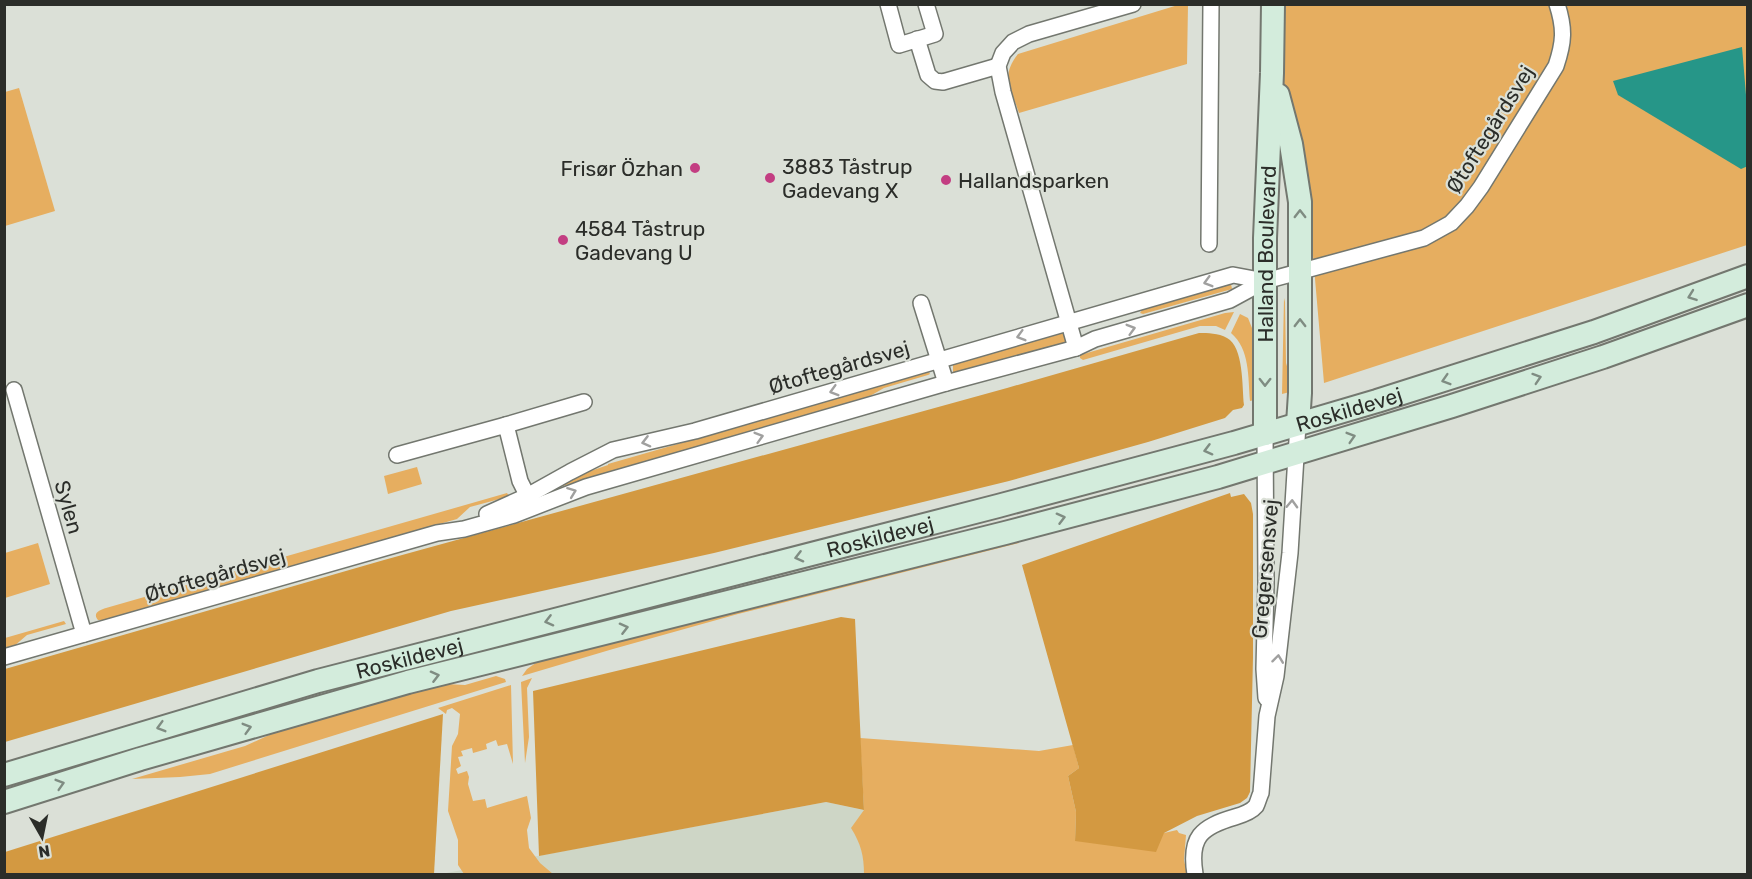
<svg xmlns="http://www.w3.org/2000/svg" width="1752" height="879" font-family="Rubik,sans-serif">
	<style>
		.built { fill: #ced6c6 }
		.green { fill: #e6ae60 }
		.forest { fill: #d39941 }
		.water { fill: #269688 }
		.lines { fill: none; stroke-linecap: round; stroke-linejoin: round }
		.street-casing { stroke: #73776f; stroke-width: 18 }
		.secondary-casing { stroke: #73776f; stroke-width: 26 }
		.street { stroke: #fff; stroke-width: 15 }
		.secondary { stroke: #d3ecdc; stroke-width: 22 }
		.oneway { stroke: #7f8c82 }
		.oneway2 { stroke: #a0a09f }
		.poi-dot { fill: #c33e82; stroke: #dbe0d7; stroke-width: 2 }
		.labels { text-anchor: middle; dominant-baseline: central; stroke-width: 4.5; stroke-linejoin: round; paint-order: stroke }
		.street-label { font-size: 21px; fill: #2b2d29; stroke: #dbe0d7 }
		.poi-label { font-size: 21px; fill: #2b2d29; stroke: #dbe0d7; text-anchor: start }
	</style>
	<rect width="100%" height="100%" fill="#dbe0d7"/>
	<polygon class="built" points="826,802 1162,874 441,874"/>
	<g class="green">
		<path d="M1178,5H1188L1187,64L1019,113C1011,88 1000,77 1018,54Z"/>
		<polygon points="1280,5 1747,5 1747,245 1324,383 1305,163 1283,79"/>
		<polygon points="19,88 55,211 5,226 5,92"/>
		<polygon points="1231,284 1232,289 1143,314 1140,313 1142,310"/>
		<polygon points="1284,298 1285,302 1286,363 1290,376 1290,392 1282,394"/>
		<polygon points="1234,312 1225,330 1216,326 1200,326 1083,360 1080,358 1080,355 1225,313"/>
		<path d="M1240,314L1248,318L1254,333V400L1250,401C1248,377 1250,349 1231,333Z"/>
		<polygon points="1062,333 1066,335 1067,341 1063,344 959,374 953,373 953,365 955,364"/>
		<polygon points="929,372 930,374 928,375 884,388 863,400 563,486 548,492 579,475 608,465 608,464"/>
		<polygon points="417,467 422,484 388,494 384,476"/>
		<path d="M507,493L509,496L507,497L470,507L457,519L104,620H98C92,613 100,610 106,608Z"/>
		<polygon points="1019,541 1019,543 738,614 613,649 522,676 527,669 543,658"/>
		<polygon points="38,543 50,584 5,598 5,553"/>
		<polygon points="64,621 66,624 27,635 13,647 5,649 5,638"/>
		<polygon points="496,676 505,679 506,682 210,774 180,777 132,779 245,746 293,724 404,693 446,684 465,685"/>
		<polygon points="532,678 527,688 529,737 525,763 521,682"/>
		<polygon points="511,685 513,764 507,744 498,746 496,740 486,744 487,749 473,753 472,748 461,751 463,756 458,757 461,766 456,769 458,774 467,771 469,777 468,784 473,801 485,799 487,808 527,796 531,818 527,830 529,848 540,863 553,874 464,874 458,865 458,840 448,811 452,746 458,734 460,714 452,708 447,710 446,714 438,708"/>
		<path d="M860,738L1039,751L1073,745L1079,768L1068,776L1076,812L1075,841L1164,833L1177,830L1179,833L1186,835L1184,860L1187,874H864C864,856 861,844 851,828L864,810Z"/>
	</g>
	<g class="forest">
		<path d="M1199,333C1208,333 1218,333 1227,338C1244,347 1242,387 1244,405L1242,408L1233,410L1225,418L1148,442L1009,481L714,553L451,611L5,742V669L384,560L1007,388Z"/>
		<polygon points="1230,493 1231,497 1244,494 1251,503 1253,514 1253,657 1250,792 1247,798 1240,803 1197,816 1164,833 1156,852 1075,841 1076,812 1068,776 1079,768 1022,565"/>
		<polygon points="841,617 855,619 864,810 826,802 539,856 533,691"/>
		<polygon points="443,714 434,874 5,874 5,852"/>
	</g>
	<polygon class="water" points="1742,47 1747,107 1748,166 1741,169 1618,95 1613,81"/>
	<g class="lines">
		<g class="street-casing">
			<g id="street">
				<polyline points="888,4 899,45 935,34 926,4"/>
				<polyline points="917,39 928,75 935,81 943,82 998,66"/>
				<polyline points="1209,244 1211,4"/>
				<polyline points="921,303 946,383"/>
				<polyline points="1076,348 1003,92 998,66 1003,53 1013,42 1029,34 1133,4"/>
				<polyline points="14,390 84,634"/>
				<polyline points="506,425 584,402"/>
				<polyline points="1265,434 1266,583 1264,669 1266,698"/>
				<polyline points="397,455 506,425 520,481 532,505"/>
				<polyline points="487,514 527,496 570,472 613,450 695,431 1233,275 1265,281"/>
				<path d="M4,657L437,533L464,529L514,515L586,487L946,383L1076,348L1095,339L1230,300L1265,281L1424,238L1451,223L1467,206L1481,187L1556,66C1564,42 1565,29 1557,4"/>
				<path d="M1195,874C1189,837 1201,827 1235,817C1242,815 1251,812 1256,806C1258,802 1259,797 1261,793L1267,716L1276,676L1290,553L1298,424"/>
			</g>
		</g>
		<g class="secondary-casing">
			<g id="secondary">
				<polyline points="1278,95 1291,144 1300,202 1300,393 1298,424"/>
				<path id="s1" d="M1265,434V238L1272,73L1273,4"/>
				<path id="s2" d="M4,775L318,681L998,506L1234,443L1377,401L1594,332L1748,276"/>
				<polyline points="4,802 140,759 408,682 1005,533 1218,477 1452,406 1603,357 1748,305"/>
			</g>
		</g>
		<use href="#street" class="street"/>
		<use href="#secondary" class="secondary"/>
	</g>
	<defs><path id="oneway-chevron" d="M-2-3.5L2.5 0L-2 3.5" fill="none" stroke-width="1.6" stroke-linecap="round" stroke-linejoin="round" transform="scale(1.5)"/></defs>
	<g class="oneway">
		<use href="#oneway-chevron" transform="translate(1300 214) rotate(-90)"/>
		<use href="#oneway-chevron" transform="translate(1692 296) rotate(160)"/>
		<use href="#oneway-chevron" transform="translate(1300 323) rotate(-90)"/>
		<use href="#oneway-chevron" transform="translate(1537 378) rotate(-18)"/>
		<use href="#oneway-chevron" transform="translate(1446 380) rotate(163)"/>
		<use href="#oneway-chevron" transform="translate(1265 382) rotate(90)"/>
		<use href="#oneway-chevron" transform="translate(1351 437) rotate(-17)"/>
		<use href="#oneway-chevron" transform="translate(1208 450) rotate(165)"/>
		<use href="#oneway-chevron" transform="translate(1061 518) rotate(-15)"/>
		<use href="#oneway-chevron" transform="translate(799 557) rotate(166)"/>
		<use href="#oneway-chevron" transform="translate(549 621) rotate(166)"/>
		<use href="#oneway-chevron" transform="translate(624 628) rotate(-14)"/>
		<use href="#oneway-chevron" transform="translate(435 676) rotate(-14)"/>
		<use href="#oneway-chevron" transform="translate(161 727) rotate(164)"/>
		<use href="#oneway-chevron" transform="translate(247 728) rotate(-16)"/>
		<use href="#oneway-chevron" transform="translate(60 784) rotate(-17)"/>
	</g>
	<g class="oneway2">
		<use href="#oneway-chevron" transform="translate(1208 282) rotate(164)"/>
		<use href="#oneway-chevron" transform="translate(1131 329) rotate(-16)"/>
		<use href="#oneway-chevron" transform="translate(1021 336) rotate(164)"/>
		<use href="#oneway-chevron" transform="translate(834 391) rotate(164)"/>
		<use href="#oneway-chevron" transform="translate(759 437) rotate(-16)"/>
		<use href="#oneway-chevron" transform="translate(646 442) rotate(166)"/>
		<use href="#oneway-chevron" transform="translate(572 492) rotate(-21)"/>
		<use href="#oneway-chevron" transform="translate(1292 504) rotate(-88)"/>
		<use href="#oneway-chevron" transform="translate(1278 659) rotate(-83)"/>
	</g>
	<g class="poi-dot">
		<circle cx="695" cy="168" r="6"/>
		<circle cx="770" cy="178" r="6"/>
		<circle cx="946" cy="180" r="6"/>
		<circle cx="563" cy="240" r="6"/>
	</g>
	<g class="labels">
		<g class="street-label">
			<text transform="translate(1490 129) rotate(-58)">Øtoftegårdsvej</text>
			<text stroke="none"><textPath href="#s1" startOffset="180">Halland Boulevard</textPath></text>
			<text transform="translate(839 367) rotate(-16)">Øtoftegårdsvej</text>
			<text stroke="none"><textPath href="#s2" startOffset="1394">Roskildevej</textPath></text>
			<text transform="translate(69 507) rotate(74)">Sylen</text>
			<text stroke="none"><textPath href="#s2" startOffset="908">Roskildevej</textPath></text>
			<text transform="translate(1265 569) rotate(-85)">Gregersensvej</text>
			<text transform="translate(215 575) rotate(-16)">Øtoftegårdsvej</text>
			<text stroke="none"><textPath href="#s2" startOffset="422">Roskildevej</textPath></text>
		</g>
		<g class="poi-label">
			<text x="782" y="166">3883 Tåstrup<tspan x="782" dy="24">Gadevang X</tspan></text>
			<text x="683" y="168" text-anchor="end">Frisør Özhan</text>
			<text x="958" y="180">Hallandsparken</text>
			<text x="575" y="228">4584 Tåstrup<tspan x="575" dy="24">Gadevang U</tspan></text>
		</g>
	</g>
	<rect width="1752" height="879" fill="none" stroke="#2b2d29" stroke-width="12"/>
	<g transform="translate(42 837) rotate(171)" stroke="#dbe0d7" stroke-width="4.5" paint-order="stroke">
	<path d="M0-4.5L10 22L0 15L-10 22Z" fill="#2b2d29"/>
	<text y="-9" font-size="16" font-weight="bold" text-anchor="middle" fill="#2b2d29">N</text>
	</g>
</svg>
